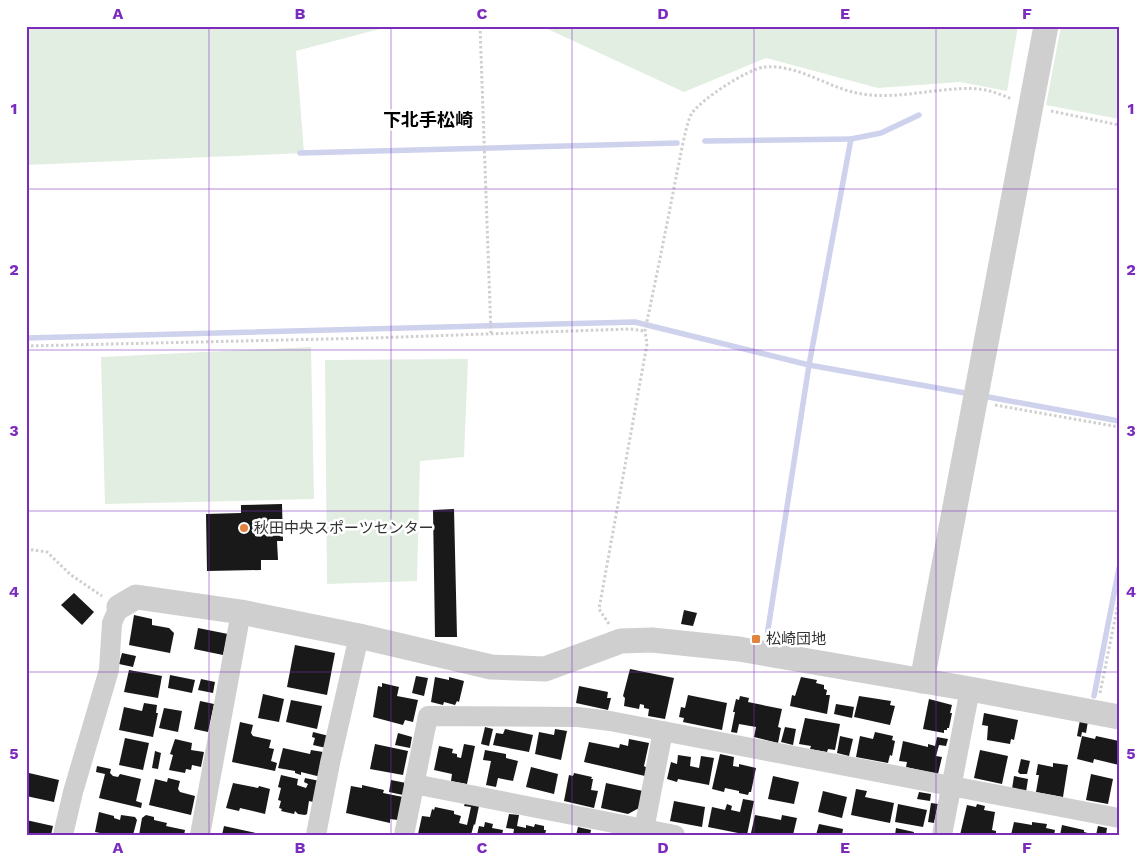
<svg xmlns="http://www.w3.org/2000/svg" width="1145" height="861" font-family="'Work Sans','Noto Sans JP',sans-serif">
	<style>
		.green { fill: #e2eee1 }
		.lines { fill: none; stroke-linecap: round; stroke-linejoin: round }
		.stream { stroke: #cfd2ed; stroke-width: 5.5 }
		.building { fill: #191919 }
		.path { stroke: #cfcfcf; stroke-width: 3; stroke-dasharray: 2.5 2.5; stroke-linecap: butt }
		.minor { stroke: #cfcfcf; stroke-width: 20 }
		.tertiary { stroke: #cfcfcf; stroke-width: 25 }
		.grid { fill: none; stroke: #7b2cbf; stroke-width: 1; stroke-opacity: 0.55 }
		.poi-dot { fill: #e1823d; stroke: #fff; stroke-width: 2 }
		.labels { text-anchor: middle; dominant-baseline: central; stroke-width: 5; stroke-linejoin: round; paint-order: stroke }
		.poi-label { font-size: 15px; fill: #323232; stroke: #fff; text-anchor: start }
		.quarter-label { font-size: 18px; font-weight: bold; fill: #000; stroke: #fff }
		.neatline { fill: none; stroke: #7b2cbf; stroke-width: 2 }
		.grid-label { font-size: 16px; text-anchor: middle; font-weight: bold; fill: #7b2cbf }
	</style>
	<rect width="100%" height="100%" fill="#fff"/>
	<g class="green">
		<polygon points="26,26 391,26 296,51 304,153 26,165"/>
		<polygon points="541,26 1018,26 1007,91 960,82 878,88 766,58 684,92"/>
		<polygon points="1061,26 1119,26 1119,119 1046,105"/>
		<polygon points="311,347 314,499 105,504 101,357"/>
		<polygon points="468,359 464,457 420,461 417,581 327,584 325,360"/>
	</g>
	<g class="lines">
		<g class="stream">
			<polyline points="705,141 851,139"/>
			<polyline points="300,153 677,143"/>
			<polyline points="26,338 635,322 809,365 971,394"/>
			<polyline points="983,396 1119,421"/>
			<polyline points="767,636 809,365 851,139 881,133 919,115"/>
			<polyline points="1094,696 1119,568"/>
		</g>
	</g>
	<g class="building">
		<polygon points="282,504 283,541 277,541 278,560 261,560 261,570 207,571 206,514 241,513 241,505"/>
		<polygon points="454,509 457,637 435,637 433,510"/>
		<polygon points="74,593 94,612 82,625 61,605"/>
		<polygon points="684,610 697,613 693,626 681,624"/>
		<polygon points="134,615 152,619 152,625 169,628 174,633 170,653 129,645"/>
		<polygon points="198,628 228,634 223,655 194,649"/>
		<polygon points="295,645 335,653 327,695 287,687"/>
		<polygon points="122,653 136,656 133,667 119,664"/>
		<polygon points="630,669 674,678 665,719 648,716 649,709 644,708 644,705 640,704 639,709 624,706 625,698 623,696"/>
		<polygon points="129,670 162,676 158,698 124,692"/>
		<polygon points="170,675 195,680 192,693 168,688"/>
		<polygon points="416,676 428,678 424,696 412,693"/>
		<polygon points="435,677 449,680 449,677 464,681 459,702 457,701 455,705 444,702 443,705 431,702"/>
		<polygon points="801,677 817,680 816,683 824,685 824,689 827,690 826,695 830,695 827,714 790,706 792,695 795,696"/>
		<polygon points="201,679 215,682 213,693 198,690"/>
		<polygon points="382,683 399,687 397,696 418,700 413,722 405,720 403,725 373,717 378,686 382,687"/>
		<polygon points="579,686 608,692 607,698 611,698 608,710 576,703"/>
		<polygon points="263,694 284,699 279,722 258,718"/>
		<polygon points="688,695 727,703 722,730 683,722 684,718 679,717 681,707 685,708"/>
		<polygon points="740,696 749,698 748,702 782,709 778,727 781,728 778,743 754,737 756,727 739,724 737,733 731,732 735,712 733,712 736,699 739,700"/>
		<polygon points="859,696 891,701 890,705 895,706 890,725 854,717"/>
		<polygon points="929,699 952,705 950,713 952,713 949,728 947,728 947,730 944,730 944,733 923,729"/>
		<polygon points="291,700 322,706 317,729 286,722"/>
		<polygon points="200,701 214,704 208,732 194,729"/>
		<polygon points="144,703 157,705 156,713 158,713 153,737 119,730 124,707 142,711"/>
		<polygon points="836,704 854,707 852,718 834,714"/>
		<polygon points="164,708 182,711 178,732 159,728"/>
		<polygon points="984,713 1018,720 1014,740 1011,739 1010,744 987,740 988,726 982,725"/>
		<polygon points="805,718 840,724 835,750 828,749 827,752 810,749 811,746 799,744"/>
		<polygon points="1080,720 1088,721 1086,733 1082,732 1081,737 1077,736"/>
		<polygon points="240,722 253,725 251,733 253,736 271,740 269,748 274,749 271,761 277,763 275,771 232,762"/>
		<polygon points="485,727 493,729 489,746 481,744"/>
		<polygon points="785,727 796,729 793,745 781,742"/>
		<polygon points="505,729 533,735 529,752 493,745 496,733 503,734"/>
		<polygon points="555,729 567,731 561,760 535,754 539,732 554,735"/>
		<polygon points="313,732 329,736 326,748 313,745 315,738 312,737"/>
		<polygon points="875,732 893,736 892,740 895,741 892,756 890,755 888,763 856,757 860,736 873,739"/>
		<polygon points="398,733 412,737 410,748 395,745"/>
		<polygon points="840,736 853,739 849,756 837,753"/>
		<polygon points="1082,736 1095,739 1096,736 1119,741 1119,765 1094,759 1093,763 1077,759"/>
		<polygon points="937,737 948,739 946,746 939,745 936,756 942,757 938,774 906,767 907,762 899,761 903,741 928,747 928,744 935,746"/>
		<polygon points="125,738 149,743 143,770 119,765"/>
		<polygon points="175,739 192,743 191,750 204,752 201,767 192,765 191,770 186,769 185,773 169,770 173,755 170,754"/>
		<polygon points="629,739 649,743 644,766 647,768 645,776 584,762 589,742 619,748 620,744 628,746"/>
		<polygon points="375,744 408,751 403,775 370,769"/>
		<polygon points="464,744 475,746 467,784 451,781 452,774 434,770 439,746 453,749 452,753 457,754 457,757 461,758"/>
		<polygon points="283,748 310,754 311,750 323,752 321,777 301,772 301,775 295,773 295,771 278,768"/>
		<polygon points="485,750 506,754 506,758 518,761 513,781 498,778 496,787 486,785 491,761 483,760"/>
		<polygon points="980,750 1008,756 1002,784 974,778"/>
		<polygon points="155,751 161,753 158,769 152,768"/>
		<polygon points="720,754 734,757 733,766 739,767 739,764 756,768 751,792 749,792 748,795 739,793 739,791 725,788 724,792 712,789"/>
		<polygon points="678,755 691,757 690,766 699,768 701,756 714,758 709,785 678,779 677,782 667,779 671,762 677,764"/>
		<polygon points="1021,759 1030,761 1027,774 1020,774 1018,772"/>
		<polygon points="1053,763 1068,765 1063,797 1036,792 1039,775 1036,775 1038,764 1053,767"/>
		<polygon points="97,766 111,769 110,773 113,776 118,777 120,774 141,779 136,801 142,803 141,808 99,798 105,774 96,772"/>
		<polygon points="531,767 558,774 554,794 526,787"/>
		<polygon points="29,773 59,780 54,802 26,796"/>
		<polygon points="574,773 592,777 591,779 593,779 591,790 598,791 594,808 564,801 569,775 573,776"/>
		<polygon points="1091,774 1113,779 1108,804 1086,800"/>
		<polygon points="281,775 298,779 297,785 306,788 308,784 304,782 305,778 320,781 313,802 309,801 307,814 305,815 298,814 295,811 294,814 281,811 282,809 279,808 281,801 278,800 281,788 278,787"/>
		<polygon points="773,776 799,782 794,804 768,799"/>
		<polygon points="1014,776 1028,779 1026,792 1012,789"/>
		<polygon points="168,778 180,781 178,789 180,792 195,796 191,815 149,805 155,779 167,782"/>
		<polygon points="391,780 406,783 403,795 389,792"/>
		<polygon points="233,783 258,788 259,786 270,789 265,814 240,808 239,811 226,808"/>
		<polygon points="606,783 643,791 639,808 628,814 601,808"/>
		<polygon points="362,785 384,790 383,793 403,797 398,820 390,819 390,823 346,813 351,786 362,788"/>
		<polygon points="856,789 867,791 865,797 894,803 890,823 851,815"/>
		<polygon points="823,791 847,797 842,818 818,812"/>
		<polygon points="919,792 931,794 930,801 917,799"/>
		<polygon points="743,799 754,801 747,835 738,835 738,833 708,827 712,807 725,810 727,804 732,806 731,810 740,812"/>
		<polygon points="674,801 705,807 702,827 670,821"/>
		<polygon points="465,803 479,806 475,825 474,824 471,835 418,834 422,816 430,817 432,809 434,810 435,807 454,811 454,814 461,816 459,823 467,825 471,807 464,806"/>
		<polygon points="931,803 938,804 934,823 928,822"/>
		<polygon points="898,804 927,810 923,827 895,822"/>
		<polygon points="977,804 985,806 984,810 995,812 992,830 996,831 996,835 960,835 967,805 976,807"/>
		<polygon points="99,812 114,816 114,818 120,820 121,815 135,817 137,820 133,835 100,835 100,833 95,832"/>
		<polygon points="509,814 519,815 517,826 526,828 526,825 534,827 535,824 544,826 544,830 546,830 545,835 513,835 514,829 506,828"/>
		<polygon points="146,815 154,817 154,820 167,823 166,826 185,830 184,835 139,835 142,818"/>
		<polygon points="755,815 781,820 782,815 797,818 793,835 761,835 751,833"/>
		<polygon points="26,820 53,826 51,835 26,835"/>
		<polygon points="485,822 493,824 492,828 503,830 502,835 477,835 479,826 484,827"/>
		<polygon points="1014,822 1032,825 1032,822 1047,824 1046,828 1055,830 1054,835 1011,835"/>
		<polygon points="819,824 843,829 842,835 816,835"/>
		<polygon points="1062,825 1084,830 1084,832 1095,835 1060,835"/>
		<polygon points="224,826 260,834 259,835 222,835"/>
		<polygon points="1098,826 1107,828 1106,835 1096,835"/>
		<polygon points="578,827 591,830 590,835 576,835"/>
		<polygon points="896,828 914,832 913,835 895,835"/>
	</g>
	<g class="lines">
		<g class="path">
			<polyline points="480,26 491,334"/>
			<polyline points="1051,111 1119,125"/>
			<polyline points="26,346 371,338 630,329 645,331"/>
			<polyline points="995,405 1119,427"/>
			<polyline points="26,549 47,552 71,575 102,596"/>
			<path d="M609,624L599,609L647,344L645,331C656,278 667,225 677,172C680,160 686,122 692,113C702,99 747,69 765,67C799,64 829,89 862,94C901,100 940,86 979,89C990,90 1002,95 1012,99"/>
			<polyline points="1100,693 1119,599"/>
		</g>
		<g class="minor">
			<polyline points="414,784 675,835"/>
			<polyline points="63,835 73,792 109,670 112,623 119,607"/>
			<polyline points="200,835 241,612"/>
			<polyline points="316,835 330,763 359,636"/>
			<polyline points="404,835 428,716 578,717 610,721 1119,818"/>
			<polyline points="643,835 663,731"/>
			<polyline points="942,835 970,689"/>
		</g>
		<g class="tertiary">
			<polyline points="119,607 136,597 241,612 359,636 491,667 545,669 621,641 652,640 739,649 970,689 1119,717"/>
			<polyline points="922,681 1046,26"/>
		</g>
	</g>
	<path class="grid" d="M209,26V835M391,26V835M572,26V835M754,26V835M936,26V835M26,189H1119M26,350H1119M26,511H1119M26,672H1119"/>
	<g class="poi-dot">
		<circle cx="244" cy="528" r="5"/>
		<rect x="751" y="634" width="10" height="10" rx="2.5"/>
	</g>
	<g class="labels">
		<g class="poi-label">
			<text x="254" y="528">秋田中央スポーツセンター</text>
			<text x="766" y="639">松崎団地</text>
		</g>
		<g class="quarter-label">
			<text x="428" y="119">下北手松崎</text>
		</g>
	</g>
	<rect width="1145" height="861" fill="none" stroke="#ffffff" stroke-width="55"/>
	<rect x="28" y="28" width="1090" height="806" class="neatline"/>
	<g class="grid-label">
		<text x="118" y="19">A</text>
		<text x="300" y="19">B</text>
		<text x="482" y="19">C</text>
		<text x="663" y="19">D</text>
		<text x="845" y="19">E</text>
		<text x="1027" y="19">F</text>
		<text x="14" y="114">1</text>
		<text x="1131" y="114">1</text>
		<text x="14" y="275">2</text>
		<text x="1131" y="275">2</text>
		<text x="14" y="436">3</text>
		<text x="1131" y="436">3</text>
		<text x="14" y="597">4</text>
		<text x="1131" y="597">4</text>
		<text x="14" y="759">5</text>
		<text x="1131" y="759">5</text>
		<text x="118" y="853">A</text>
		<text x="300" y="853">B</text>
		<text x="482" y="853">C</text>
		<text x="663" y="853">D</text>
		<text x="845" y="853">E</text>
		<text x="1027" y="853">F</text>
	</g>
</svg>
